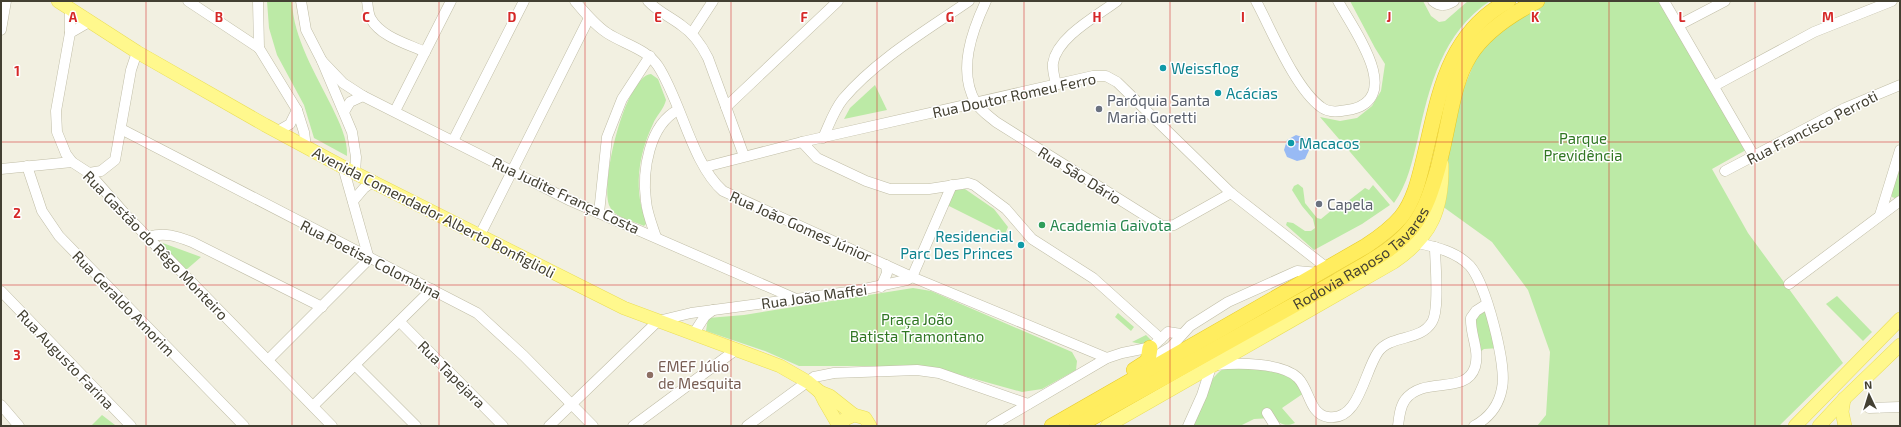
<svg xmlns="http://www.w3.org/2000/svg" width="1901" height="427" font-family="'Exo 2',sans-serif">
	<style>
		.green { fill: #bceaa6 }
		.water { fill: #98baf4 }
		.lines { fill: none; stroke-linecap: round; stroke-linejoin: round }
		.minor-casing { stroke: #c0bda6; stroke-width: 11 }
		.major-casing { stroke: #eade57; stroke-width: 14 }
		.highway-casing { stroke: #e6ca27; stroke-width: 16 }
		.minor { stroke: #fff; stroke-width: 10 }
		.major { stroke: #fff88d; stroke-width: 13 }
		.highway { stroke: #ffed5f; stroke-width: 15 }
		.grid { fill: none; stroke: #d62828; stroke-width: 1; stroke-opacity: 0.55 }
		.culture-dot { fill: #0f9aa8; stroke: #fff; stroke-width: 1.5 }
		.worship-dot { fill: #6b7280; stroke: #fff; stroke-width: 1.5 }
		.leisure-dot { fill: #2e9e5b; stroke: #fff; stroke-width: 1.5 }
		.education-dot { fill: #8d6e63; stroke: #fff; stroke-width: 1.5 }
		.labels { text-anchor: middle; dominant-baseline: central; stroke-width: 3; stroke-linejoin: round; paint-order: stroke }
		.culture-label { font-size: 15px; fill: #0d838f; stroke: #fff; text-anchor: start }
		.street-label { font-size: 15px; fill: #434032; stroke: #fff }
		.worship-label { font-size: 15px; fill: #5b616d; stroke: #fff; text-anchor: start }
		.park-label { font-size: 15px; fill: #307723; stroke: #fff }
		.leisure-label { font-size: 15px; fill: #27864d; stroke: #fff; text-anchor: start }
		.education-label { font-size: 15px; fill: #785e54; stroke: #fff; text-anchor: start }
		.grid-label { font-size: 13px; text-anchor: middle; font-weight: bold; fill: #d62828; stroke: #fff; stroke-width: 3; stroke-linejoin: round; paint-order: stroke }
	</style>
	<rect width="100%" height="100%" fill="#f2f0e1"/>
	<g class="green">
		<path d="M267,1H292C293,38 316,74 332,107C339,122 348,139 347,156L314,138L304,105L277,55L269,28Z"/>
		<path d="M1350,1H1423L1431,16L1439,22L1445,21L1468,1H1490C1443,32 1429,86 1418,138C1412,162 1408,183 1394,203L1320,117L1340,121L1357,118L1372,106L1381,91L1385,64L1375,48Z"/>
		<polygon points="1547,1 1659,1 1746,150 1712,169 1748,233 1843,363 1779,426 1537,426 1546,415 1550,352 1528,290 1492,242 1442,206 1448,150 1461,95 1482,44 1517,16"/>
		<path d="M651,74L658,79L666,100C664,109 656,116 653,124C638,155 633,192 647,223L644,226C634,221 615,218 610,207C599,186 625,76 651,74Z"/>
		<polygon points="875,85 887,110 844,119 850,108"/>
		<polygon points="1900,168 1900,197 1897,199 1892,197 1891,193"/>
		<polygon points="1298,184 1303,188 1305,203 1317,218 1321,219 1332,210 1343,205 1365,188 1369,190 1373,185 1390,205 1362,224 1314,250 1286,225 1287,222 1293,223 1305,231 1311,231 1315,228 1313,219 1302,206 1292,190 1294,186"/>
		<polygon points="965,189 994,209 1008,227 1005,234 947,205 954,190"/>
		<polygon points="160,242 201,257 186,270"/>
		<polygon points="913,288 931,291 1072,352 1077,361 1076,370 1042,389 1022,392 939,369 919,366 799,366 765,351 706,331 708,318 744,315"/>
		<polygon points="1837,296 1872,332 1863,341 1826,304"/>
		<polygon points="1487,304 1499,348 1484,349 1477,354 1472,317"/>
		<polygon points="1118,313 1134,327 1131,331 1115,317"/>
		<polygon points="1146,335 1152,341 1145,345 1132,342"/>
		<path d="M1242,367L1281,372L1293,376L1304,393L1282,408L1295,423C1285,427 1281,424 1273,418L1254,419L1240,426H1190C1197,411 1209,373 1226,368C1231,367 1237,367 1242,367Z"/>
		<polygon points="102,415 115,425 115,426 91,426"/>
	</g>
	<polygon class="water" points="1296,135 1305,138 1310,148 1305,159 1297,161 1287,157 1284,150 1287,140"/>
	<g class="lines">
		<g class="minor-casing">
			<g id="minor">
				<polyline points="188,1 259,48"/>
				<polyline points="258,1 259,48 297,110 304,132 306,147"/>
				<polyline points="301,1 306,30 322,61 352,132 356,157 355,173"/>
				<path d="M367,1C368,7 368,14 371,19C381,37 408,44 425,52"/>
				<path d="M575,1C585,13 595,25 607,33C624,44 647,49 658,66C681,101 692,164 723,191L912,277L1107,358"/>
				<path d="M648,1C657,11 669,16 681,25C693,33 701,44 708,58L744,156"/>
				<path d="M986,1C972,31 957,71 976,103C981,111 989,116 996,122L1162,226L1174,225L1231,193"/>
				<path d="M1256,1C1272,31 1295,88 1321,107C1330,114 1342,111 1353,109C1404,95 1351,26 1338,1"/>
				<path d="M1433,1C1440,7 1446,6 1454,1"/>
				<polyline points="1664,1 1754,156"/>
				<polyline points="70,9 70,33 56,111 57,132 66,154 72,162 89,173 126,215 332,426"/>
				<polyline points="1679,25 1725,1"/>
				<polyline points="1,30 6,1"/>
				<polyline points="70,33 89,22"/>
				<polyline points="692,33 713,1"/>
				<polyline points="322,61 343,83 363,96 571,201 794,298"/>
				<path d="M1056,85C1055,78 1052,70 1053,63C1057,37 1097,16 1117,1"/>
				<polyline points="1714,86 1814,32 1892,1"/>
				<polyline points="726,107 838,1"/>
				<polyline points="395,111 451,1"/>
				<polyline points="344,112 350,102 363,96"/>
				<polyline points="121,129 477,313 524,356 593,426"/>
				<polyline points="276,132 290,124 297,110"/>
				<path d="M823,138C829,125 834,110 843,99C876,60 927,30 969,1"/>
				<polyline points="453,141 524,1"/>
				<polyline points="802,142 817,158 866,181 890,189 929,189 968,183 974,185 1006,209 1032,239 1093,278 1161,339"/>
				<polyline points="27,166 42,211 59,236 244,426"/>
				<polyline points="343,167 369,259"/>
				<polyline points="705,167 802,142 1093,76 1106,76 1117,82 1231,193 1327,268"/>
				<polyline points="1,169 72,162"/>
				<polyline points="1725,171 1845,108 1900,85"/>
				<polyline points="89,173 101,171 115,160 131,70 137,52"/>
				<polyline points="353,201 364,188 374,181"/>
				<polyline points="599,213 607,137 622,99 650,56"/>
				<polyline points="1880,215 1900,150"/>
				<polyline points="480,235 589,18"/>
				<path d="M148,237C165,232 176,236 192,242L322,307"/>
				<path d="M656,237C652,225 647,213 646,201C642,171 649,125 678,110"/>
				<path d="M1418,243C1436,247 1457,252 1470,266C1486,284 1507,365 1502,388C1499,405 1489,418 1474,426"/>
				<polyline points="1789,284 1900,201"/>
				<polyline points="881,287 887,273 886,265"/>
				<polyline points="1,291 131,426"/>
				<polyline points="400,322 503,426"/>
				<polyline points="694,333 705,316 713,310"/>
				<polyline points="268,360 369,259"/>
				<polyline points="1148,361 1171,347 1190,326 1228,302 1297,271 1319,273"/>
				<polyline points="355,365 416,426"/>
				<path d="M1216,365C1236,363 1282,362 1298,378C1310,390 1309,414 1328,417C1359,422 1364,372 1378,352C1391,334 1420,342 1432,322C1440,309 1435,263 1435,247"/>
				<polyline points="1,405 19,426"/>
				<polyline points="313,406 432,289"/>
				<polyline points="1869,408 1900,407"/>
				<polyline points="1267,413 1275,426"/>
				<polyline points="549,426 658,321 691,313 855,291 907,280 912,277 952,185"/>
				<polyline points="633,426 737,349"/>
				<polyline points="747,426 814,377 834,373 917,370 939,373 1028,404"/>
				<polyline points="991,426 1107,358 1122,353 1152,347 1168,332 1181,334"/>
				<polyline points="1188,426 1202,395 1211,367"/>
				<path d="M1398,426C1399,417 1400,407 1405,400C1423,375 1466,396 1475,367C1480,350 1470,335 1471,318L1476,311L1487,304"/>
			</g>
		</g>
		<g class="major-casing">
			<g id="major">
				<polyline points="58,1 137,52 265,125 343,167 624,308 780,366 808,382 820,392 830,396 854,415"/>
				<polyline points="820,392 825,402 839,426"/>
				<polyline points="1844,399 1842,412 1845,426"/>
				<polyline points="841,426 845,419 854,415 865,418 870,426"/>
				<path d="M1107,426L1394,262C1432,236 1443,209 1442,164"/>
				<polyline points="1795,426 1900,319"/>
				<polyline points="1819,426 1844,399 1900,345"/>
			</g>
		</g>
		<g class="highway-casing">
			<g id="highway">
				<polyline points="1134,370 1148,361 1150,348"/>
				<path d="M1052,426L1366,246C1378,238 1391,229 1401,217C1414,201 1419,179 1424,158C1439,97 1446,35 1508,1"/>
				<path id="s1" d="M1077,426L1337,281C1363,265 1394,251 1413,226C1426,209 1432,189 1438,168C1460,83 1448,47 1537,1"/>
			</g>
		</g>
		<use href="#minor" class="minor"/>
		<use href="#major" class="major"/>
		<use href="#highway" class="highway"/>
	</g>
	<path class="grid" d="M146,1V426M292,1V426M439,1V426M585,1V426M731,1V426M877,1V426M1024,1V426M1170,1V426M1316,1V426M1462,1V426M1609,1V426M1755,1V426M1,142H1900M1,285H1900"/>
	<g class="culture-dot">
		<circle cx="1163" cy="68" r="4"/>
		<circle cx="1218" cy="93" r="4"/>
		<circle cx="1291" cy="143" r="4"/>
		<circle cx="1021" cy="245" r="4"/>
	</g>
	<g class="worship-dot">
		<circle cx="1099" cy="109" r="4"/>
		<circle cx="1319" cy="204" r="4"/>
	</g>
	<circle class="leisure-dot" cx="1042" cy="225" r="4"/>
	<circle class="education-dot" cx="650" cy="375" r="4"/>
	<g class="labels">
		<g class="culture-label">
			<text x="1171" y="68">Weissflog</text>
			<text x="1226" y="93">Acácias</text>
			<text x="1299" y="143">Macacos</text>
			<text x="1013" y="236" text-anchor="end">Residencial<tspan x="1013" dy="17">Parc Des Princes</tspan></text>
		</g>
		<g class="street-label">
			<text transform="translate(1014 95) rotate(-12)">Rua Doutor Romeu Ferro</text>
			<text transform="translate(1812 127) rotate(-27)">Rua Francisco Perroti</text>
			<text transform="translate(1080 175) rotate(32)">Rua São Dário</text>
			<text transform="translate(566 195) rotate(25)">Rua Judite França Costa</text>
			<text transform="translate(434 212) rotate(27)">Avenida Comendador Alberto Bonfiglioli</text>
			<text transform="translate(801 226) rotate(24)">Rua João Gomes Júnior</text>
			<text transform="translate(156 245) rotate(46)">Rua Gastão do Rêgo Monteiro</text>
			<text stroke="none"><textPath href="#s1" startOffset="331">Rodovia Raposo Tavares</textPath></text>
			<text transform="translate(371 259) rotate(27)">Rua Poetisa Colombina</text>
			<text transform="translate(814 296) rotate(-8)">Rua João Maffei</text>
			<text transform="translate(124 303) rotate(46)">Rua Geraldo Amorim</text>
			<text transform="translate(66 359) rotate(46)">Rua Augusto Farina</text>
			<text transform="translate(452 374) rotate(45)">Rua Tapejara</text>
		</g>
		<g class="worship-label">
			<text x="1107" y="100">Paróquia Santa<tspan x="1107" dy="17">Maria Goretti</tspan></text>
			<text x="1327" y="204">Capela</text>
		</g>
		<g class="park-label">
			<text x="1583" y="138">Parque<tspan x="1583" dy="17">Previdência</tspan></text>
			<text x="917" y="319">Praça João<tspan x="917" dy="17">Batista Tramontano</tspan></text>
		</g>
		<g class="leisure-label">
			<text x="1050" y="225">Academia Gaivota</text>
		</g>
		<g class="education-label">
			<text x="658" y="366">EMEF Júlio<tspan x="658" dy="17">de Mesquita</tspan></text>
		</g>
	</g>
	<g class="grid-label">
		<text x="73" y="22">A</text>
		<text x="219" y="22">B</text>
		<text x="366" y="22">C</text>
		<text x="512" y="22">D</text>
		<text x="658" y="22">E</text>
		<text x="804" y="22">F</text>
		<text x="950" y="22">G</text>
		<text x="1097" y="22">H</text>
		<text x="1243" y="22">I</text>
		<text x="1389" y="22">J</text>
		<text x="1535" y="22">K</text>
		<text x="1682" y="22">L</text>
		<text x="1828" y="22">M</text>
		<text x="17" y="76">1</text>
		<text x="17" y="218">2</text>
		<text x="17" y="360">3</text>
	</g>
	<rect width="1901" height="427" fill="none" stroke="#434032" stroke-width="4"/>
	<g transform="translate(1869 395) rotate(356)" stroke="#ffffff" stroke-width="3" paint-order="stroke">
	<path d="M0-3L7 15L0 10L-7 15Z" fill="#434032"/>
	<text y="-6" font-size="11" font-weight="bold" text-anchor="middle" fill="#434032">N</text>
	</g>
</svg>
